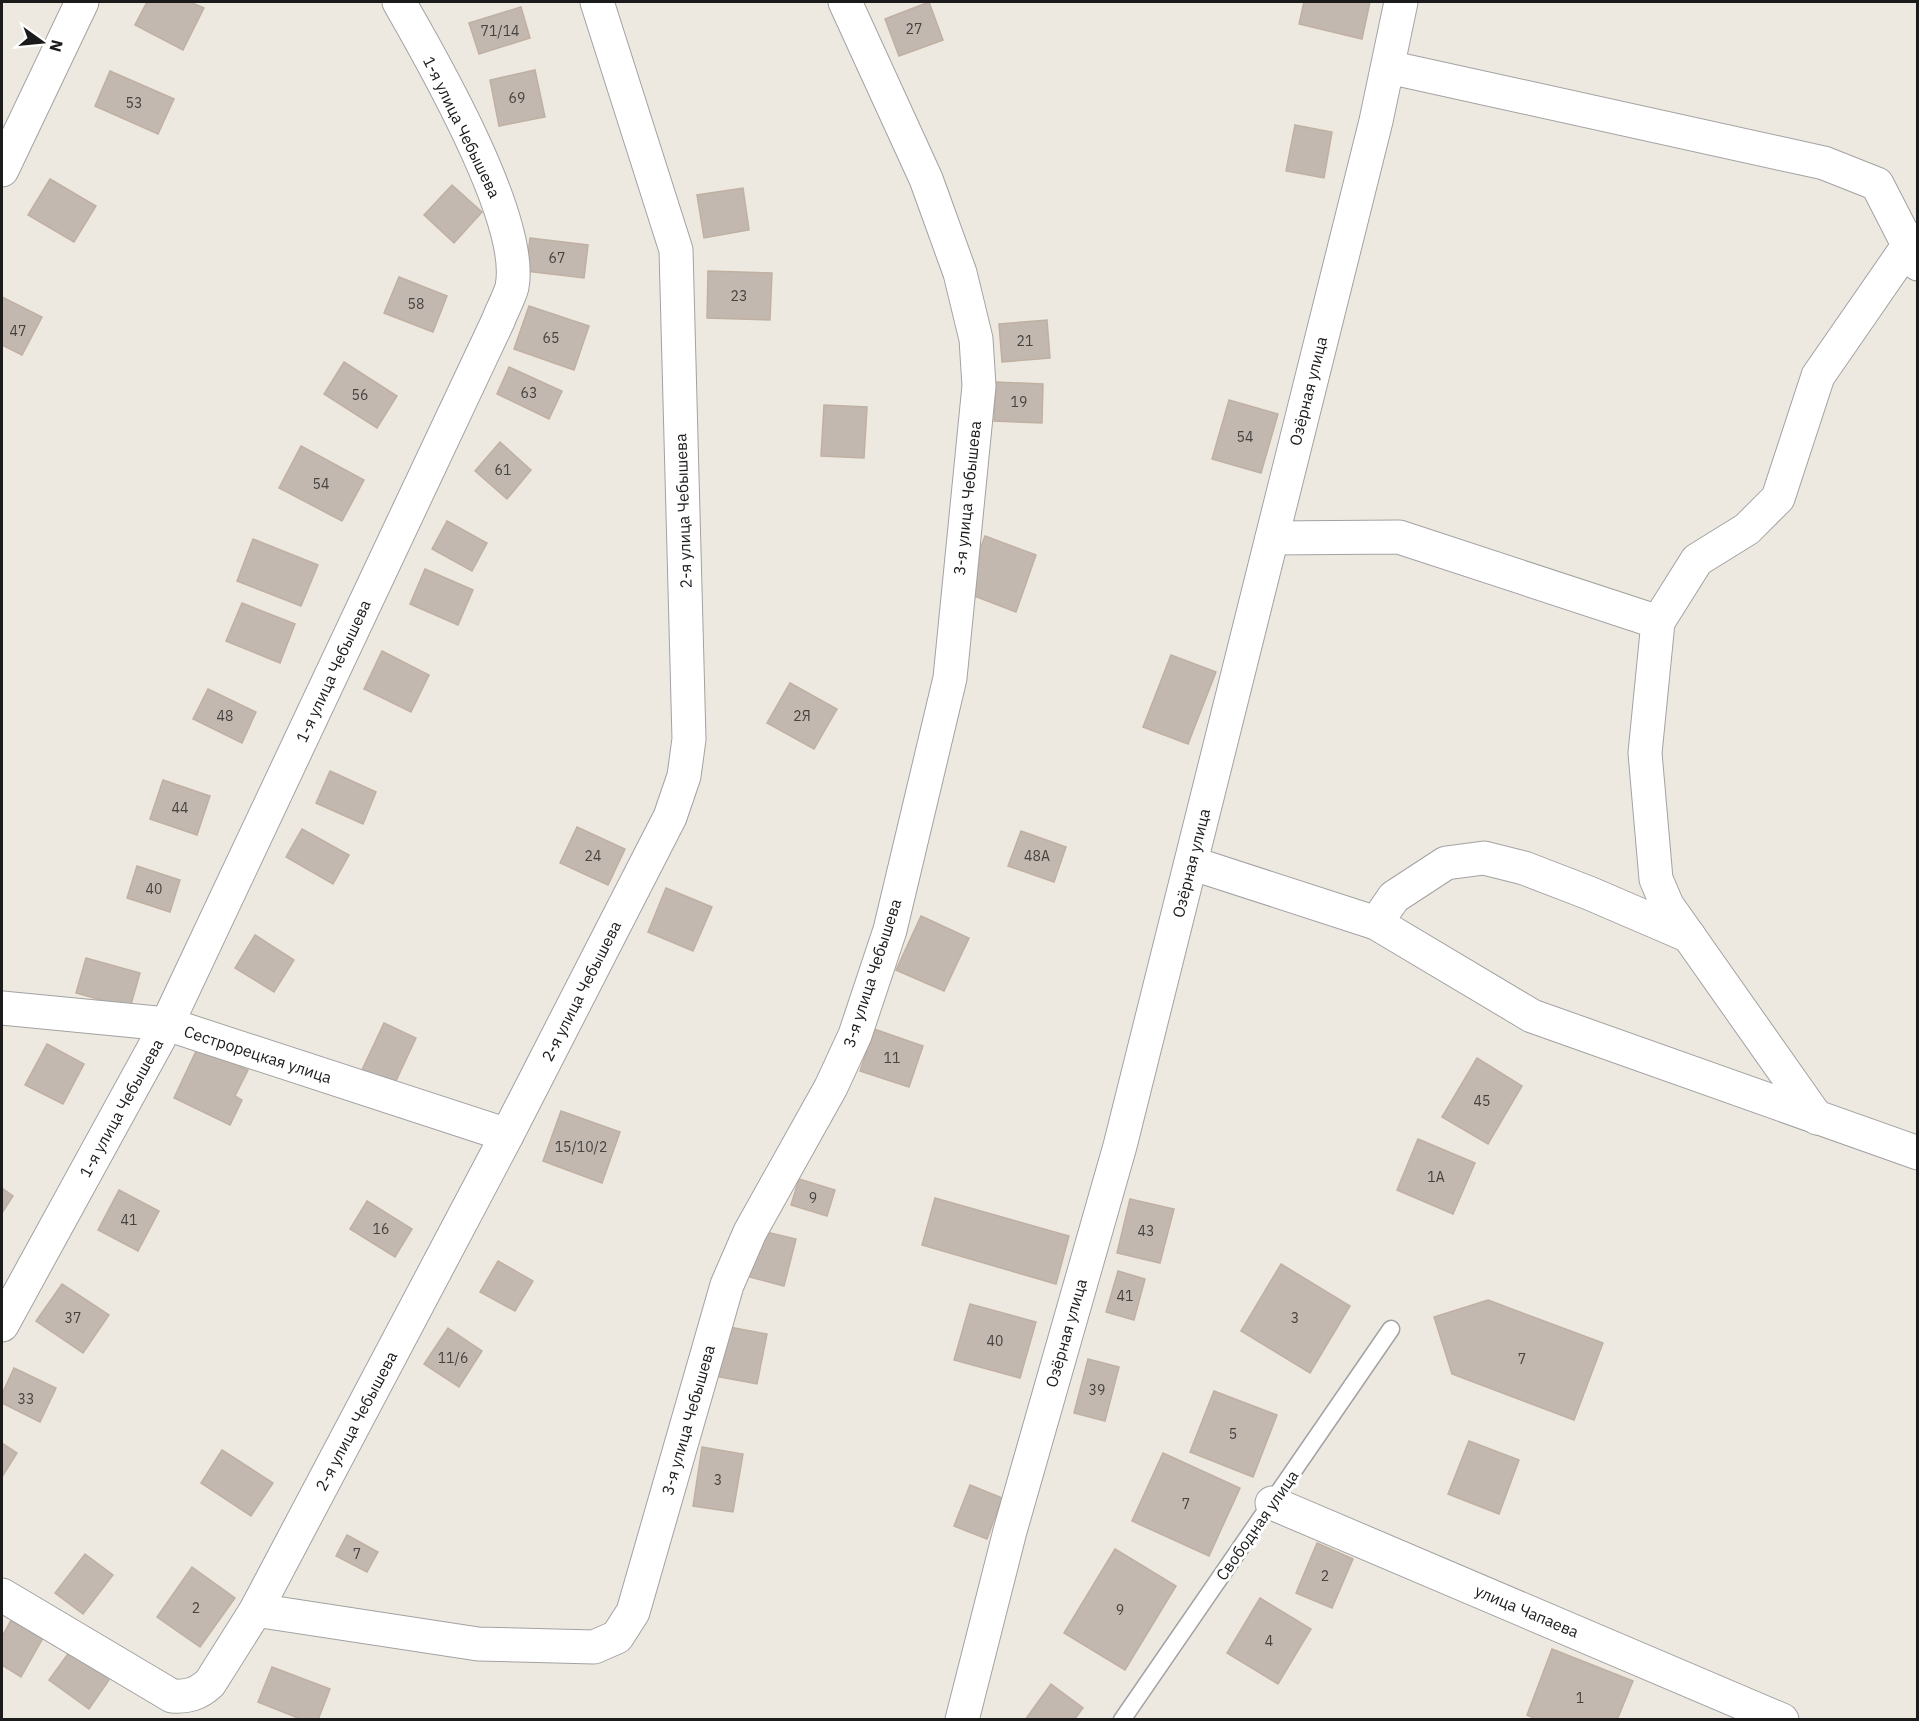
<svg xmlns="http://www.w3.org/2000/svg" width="1919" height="1721" font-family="'IBM Plex Sans',sans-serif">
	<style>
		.building { fill: #c2b8b0; stroke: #c0b0a2; stroke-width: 1.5 }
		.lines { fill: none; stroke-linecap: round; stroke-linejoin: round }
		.lane-casing { stroke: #a2a2a2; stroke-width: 19 }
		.street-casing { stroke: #a2a2a2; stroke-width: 35 }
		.lane { stroke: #fff; stroke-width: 16 }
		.street { stroke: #fff; stroke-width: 33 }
		.labels { text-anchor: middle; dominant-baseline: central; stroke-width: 6; stroke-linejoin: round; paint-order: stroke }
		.number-label { font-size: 14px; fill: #454240 }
		.street-label { font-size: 16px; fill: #1b1b1b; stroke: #fff }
	</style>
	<rect width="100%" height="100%" fill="#eee9e0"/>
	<g class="building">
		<polygon points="147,2 190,2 204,8 183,50 135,25"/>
		<polygon points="929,2 943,40 899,56 885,19"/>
		<polygon points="1304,2 1370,2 1362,39 1299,24"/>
		<polygon points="521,7 530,38 479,54 469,23"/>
		<polygon points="535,70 545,117 499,126 490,80"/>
		<polygon points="110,71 174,99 158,134 95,106"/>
		<polygon points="1295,125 1332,132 1324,178 1286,171"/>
		<polygon points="50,179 96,206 74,242 28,215"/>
		<polygon points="452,185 482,212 454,243 424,215"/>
		<polygon points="743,188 749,230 704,238 697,195"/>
		<polygon points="530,238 588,245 584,278 526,271"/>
		<polygon points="708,271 772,273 770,320 707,318"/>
		<polygon points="399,277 447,296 433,332 384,313"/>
		<polygon points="2,297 42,317 22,355 2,345"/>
		<polygon points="529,306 589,326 574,370 514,349"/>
		<polygon points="1047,320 1050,358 1002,362 999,324"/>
		<polygon points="344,362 397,396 377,428 324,394"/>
		<polygon points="509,367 562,391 549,419 497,394"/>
		<polygon points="996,382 1043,384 1042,423 994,421"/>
		<polygon points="1229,400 1278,414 1261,473 1212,459"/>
		<polygon points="824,405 867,407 864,458 821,456"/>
		<polygon points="500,442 531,470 507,499 475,471"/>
		<polygon points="301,446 364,480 342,521 279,488"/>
		<polygon points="447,521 487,543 472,571 432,549"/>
		<polygon points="985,536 1036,555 1016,612 964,592"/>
		<polygon points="253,539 318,565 301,606 237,581"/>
		<polygon points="425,569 473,590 458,625 410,604"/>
		<polygon points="242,603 295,624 280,663 226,641"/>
		<polygon points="382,651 429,675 411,712 364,689"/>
		<polygon points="1171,655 1216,672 1188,744 1143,727"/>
		<polygon points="790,683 837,709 814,749 767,723"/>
		<polygon points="208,689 256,712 242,743 193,719"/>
		<polygon points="330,771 376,792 363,824 316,803"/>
		<polygon points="163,780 210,796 197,835 150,819"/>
		<polygon points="577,827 625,849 608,885 560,863"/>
		<polygon points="302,829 349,855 333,884 286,857"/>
		<polygon points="1021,831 1066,847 1054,882 1008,866"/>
		<polygon points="137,866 180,880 170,912 127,898"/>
		<polygon points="666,888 712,907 693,951 648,932"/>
		<polygon points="921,916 969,938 944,991 896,970"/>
		<polygon points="255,935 294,960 274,992 235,968"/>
		<polygon points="86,958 140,973 130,1008 76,993"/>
		<polygon points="384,1023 416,1038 394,1085 362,1070"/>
		<polygon points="874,1029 923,1046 909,1087 860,1071"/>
		<polygon points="47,1044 84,1064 63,1104 25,1085"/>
		<polygon points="198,1047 248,1070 235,1096 242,1100 230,1125 174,1098"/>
		<polygon points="1477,1058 1522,1086 1488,1144 1442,1117"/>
		<polygon points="561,1111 620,1132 602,1183 543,1161"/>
		<polygon points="1418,1139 1475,1163 1453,1214 1397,1190"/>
		<polygon points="799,1179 835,1190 827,1216 791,1205"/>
		<polygon points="2,1188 13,1196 2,1213"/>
		<polygon points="119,1190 159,1211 138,1251 98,1230"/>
		<polygon points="935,1198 1069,1236 1056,1284 922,1245"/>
		<polygon points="1130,1199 1174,1209 1160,1263 1117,1253"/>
		<polygon points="367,1201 412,1229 395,1257 350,1229"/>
		<polygon points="758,1230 796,1239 784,1286 746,1276"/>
		<polygon points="498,1261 533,1281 515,1311 480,1292"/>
		<polygon points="1281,1264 1350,1306 1310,1373 1241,1331"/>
		<polygon points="1118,1271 1145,1279 1134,1320 1106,1312"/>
		<polygon points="62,1284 109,1315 83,1353 36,1321"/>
		<polygon points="1488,1300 1603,1343 1574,1420 1452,1374 1434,1317"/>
		<polygon points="970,1304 1036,1322 1020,1378 954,1360"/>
		<polygon points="724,1326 767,1334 757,1384 714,1376"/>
		<polygon points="448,1328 482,1351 459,1387 424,1364"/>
		<polygon points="1088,1359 1119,1367 1105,1421 1074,1413"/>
		<polygon points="14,1368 56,1388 40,1422 2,1403 2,1394"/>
		<polygon points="1214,1391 1277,1415 1253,1477 1190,1452"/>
		<polygon points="1469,1441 1519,1460 1499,1514 1448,1494"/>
		<polygon points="2,1443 17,1453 2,1477"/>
		<polygon points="702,1447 743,1454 733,1512 693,1506"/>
		<polygon points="222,1450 273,1483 251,1516 201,1483"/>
		<polygon points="1163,1453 1240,1488 1209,1556 1132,1521"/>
		<polygon points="970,1485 1002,1498 987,1539 954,1526"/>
		<polygon points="347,1535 378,1552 367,1572 336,1556"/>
		<polygon points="1317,1543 1353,1559 1332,1608 1296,1593"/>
		<polygon points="1115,1549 1176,1586 1125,1670 1064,1633"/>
		<polygon points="85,1554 113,1575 83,1614 55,1593"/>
		<polygon points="192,1567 235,1598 200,1647 157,1617"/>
		<polygon points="1260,1598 1311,1629 1278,1684 1227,1653"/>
		<polygon points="11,1620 43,1638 21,1677 2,1665 2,1637"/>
		<polygon points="1552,1649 1633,1681 1617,1720 1538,1720 1527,1715"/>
		<polygon points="70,1651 109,1680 89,1709 49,1680"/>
		<polygon points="272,1667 330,1689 318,1720 303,1720 258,1702"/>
		<polygon points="1051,1684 1083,1708 1074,1720 1025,1720"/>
	</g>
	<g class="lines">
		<g class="lane-casing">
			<polyline id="lane" points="1122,1720 1391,1329"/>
		</g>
		<g class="street-casing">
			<g id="street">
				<polyline points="1388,67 1824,163 1877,184 1918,264"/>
				<polyline points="2,170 82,2"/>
				<polyline points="1272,538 1399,537 1658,622"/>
				<polyline points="1191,863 1376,923 1532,1016 1918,1153"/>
				<polyline points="1376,923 1394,897 1446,863 1484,858 1524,868 1589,893 1689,936"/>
				<polyline points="2,1008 167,1024 507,1135"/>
				<polyline points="1817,1118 1667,905 1656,879 1645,753 1658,622 1697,560 1747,529 1778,498 1818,376 1908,246 1918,239"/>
				<path d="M2,1325L167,1024L498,321C502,310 509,298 512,287C525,221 433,61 399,2"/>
				<polyline points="1272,1503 1782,1720"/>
				<path d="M2,1595L172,1696C188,1697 198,1694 210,1683L256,1610L507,1135L670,817L684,776L689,739L676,250L597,2"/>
				<polyline points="256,1610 478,1644 594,1647 617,1637 633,1612 727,1285 750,1232 831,1087 855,1035 890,930 950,678 979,386 976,339 960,273 926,179 845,2"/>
				<polyline points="962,1720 1010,1531 1120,1146 1376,121 1401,2"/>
			</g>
		</g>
		<use href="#lane" class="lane"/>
		<use href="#street" class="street"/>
	</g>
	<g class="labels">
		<g class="number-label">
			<text x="914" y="29">27</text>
			<text x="500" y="31">71/14</text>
			<text x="517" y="98">69</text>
			<text x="134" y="103">53</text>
			<text x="557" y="258">67</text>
			<text x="739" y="296">23</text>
			<text x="416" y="304">58</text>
			<text x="18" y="331">47</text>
			<text x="551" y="338">65</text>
			<text x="1025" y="341">21</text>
			<text x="529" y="393">63</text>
			<text x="360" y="395">56</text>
			<text x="1019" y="402">19</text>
			<text x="1245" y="437">54</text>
			<text x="503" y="470">61</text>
			<text x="321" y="484">54</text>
			<text x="225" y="716">48</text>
			<text x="802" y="716">2Я</text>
			<text x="180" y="808">44</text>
			<text x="593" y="856">24</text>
			<text x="1037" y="856">48А</text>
			<text x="154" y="889">40</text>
			<text x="892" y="1058">11</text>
			<text x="1482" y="1101">45</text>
			<text x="581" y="1147">15/10/2</text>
			<text x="1436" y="1177">1А</text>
			<text x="813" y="1198">9</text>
			<text x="129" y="1220">41</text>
			<text x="381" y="1229">16</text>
			<text x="1146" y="1231">43</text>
			<text x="1125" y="1296">41</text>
			<text x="73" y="1318">37</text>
			<text x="1295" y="1318">3</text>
			<text x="995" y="1341">40</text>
			<text x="453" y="1358">11/6</text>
			<text x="1522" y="1359">7</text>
			<text x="1097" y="1390">39</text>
			<text x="26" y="1399">33</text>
			<text x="1233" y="1434">5</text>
			<text x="718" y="1480">3</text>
			<text x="1186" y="1504">7</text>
			<text x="357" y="1554">7</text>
			<text x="1325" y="1576">2</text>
			<text x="196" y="1608">2</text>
			<text x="1120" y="1610">9</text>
			<text x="1269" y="1641">4</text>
			<text x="1580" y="1698">1</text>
		</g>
		<g class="street-label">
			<text transform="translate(462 127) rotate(64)">1-я улица Чебышева</text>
			<text transform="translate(1308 391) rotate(-76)">Озёрная улица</text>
			<text transform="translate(967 498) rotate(-84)">3-я улица Чебышева</text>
			<text transform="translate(683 511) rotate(-92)">2-я улица Чебышева</text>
			<text transform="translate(333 671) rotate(-65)">1-я улица Чебышева</text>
			<text transform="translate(1191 863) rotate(-76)">Озёрная улица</text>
			<text transform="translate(872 973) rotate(-72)">3-я улица Чебышева</text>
			<text transform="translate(581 991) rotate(-63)">2-я улица Чебышева</text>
			<text transform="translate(258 1054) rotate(18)">Сестрорецкая улица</text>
			<text transform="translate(121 1108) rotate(-61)">1-я улица Чебышева</text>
			<text transform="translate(1066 1333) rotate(-74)">Озёрная улица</text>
			<text transform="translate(688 1420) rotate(-74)">3-я улица Чебышева</text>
			<text transform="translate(356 1421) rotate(-62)">2-я улица Чебышева</text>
			<text transform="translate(1257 1525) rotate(-55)">Свободная улица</text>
			<text transform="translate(1527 1611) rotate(23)">улица Чапаева</text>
		</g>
	</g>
	<rect width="1919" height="1721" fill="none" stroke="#1b1b1b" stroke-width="6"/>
	<g transform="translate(42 42) rotate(105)" stroke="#ffffff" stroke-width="4.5" paint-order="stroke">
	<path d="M0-4.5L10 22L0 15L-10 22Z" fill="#1b1b1b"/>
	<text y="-9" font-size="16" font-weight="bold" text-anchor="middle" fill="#1b1b1b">N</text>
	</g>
</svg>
